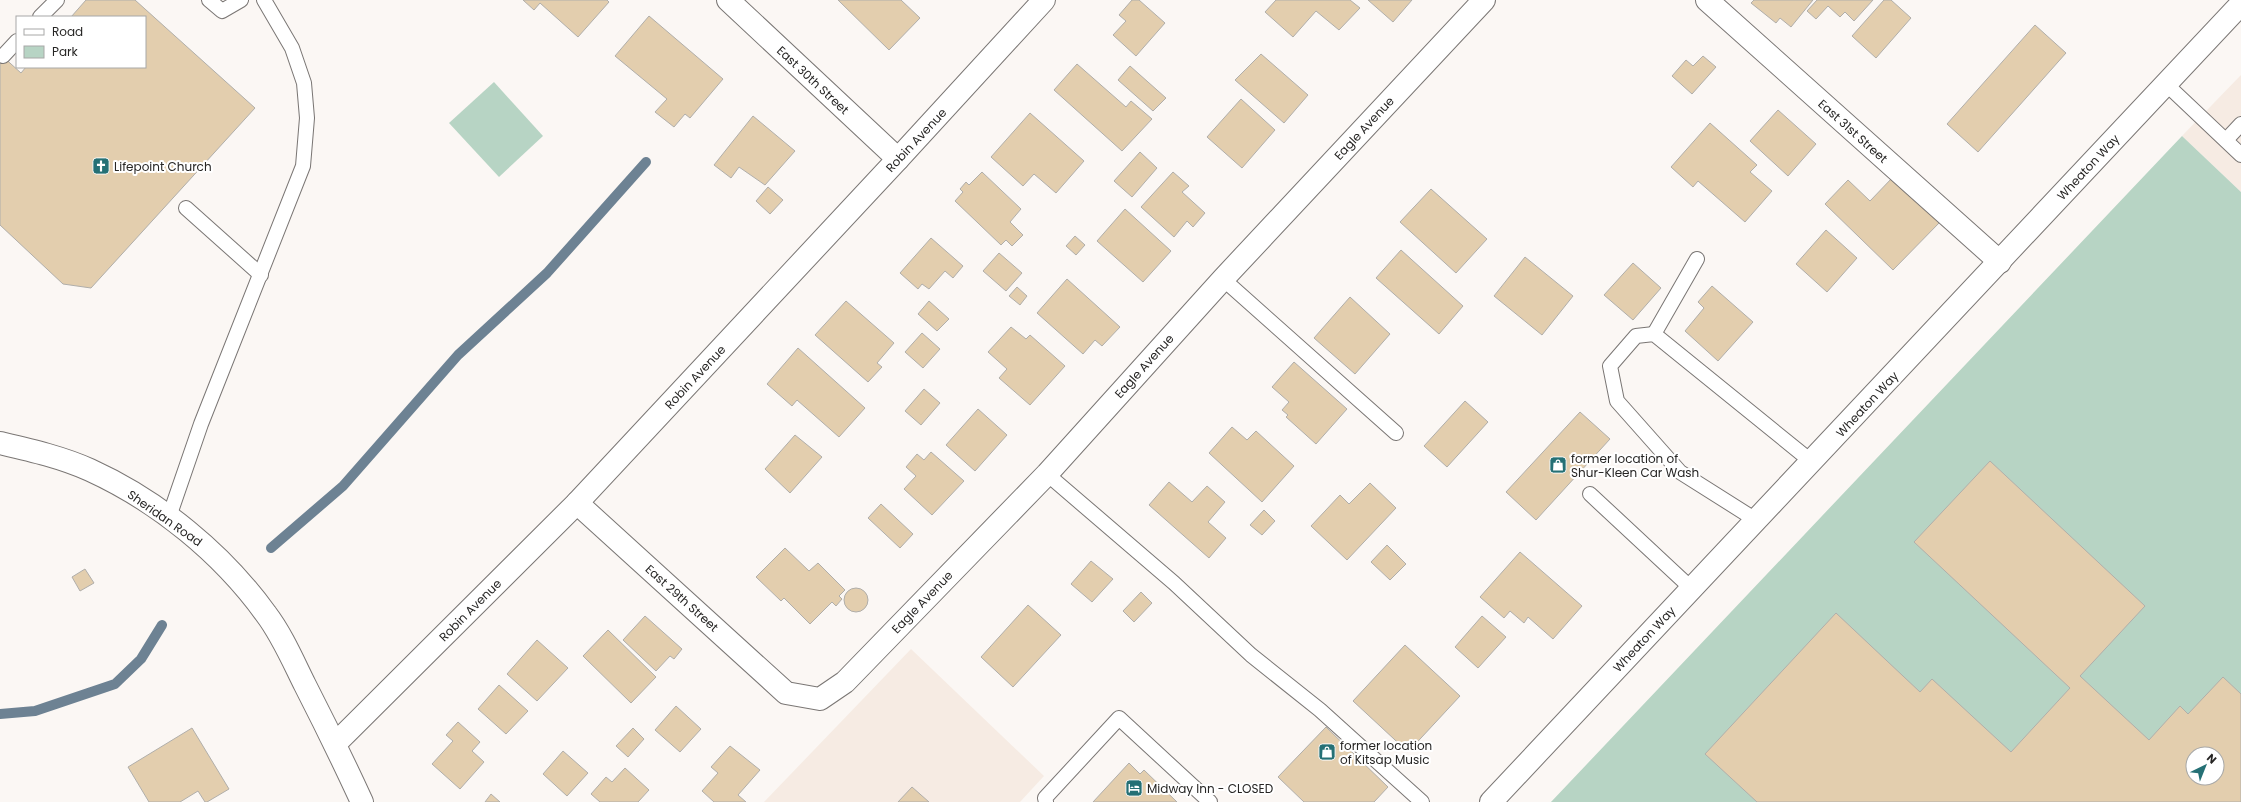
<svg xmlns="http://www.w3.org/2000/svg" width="2241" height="802" font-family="Poppins,sans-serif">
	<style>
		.built { fill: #f6ebe3 }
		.green { fill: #b7d4c4; fill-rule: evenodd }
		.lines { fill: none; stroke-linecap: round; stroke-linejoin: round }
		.stream { stroke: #6d8293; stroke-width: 10 }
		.building { fill: #e3ceae; stroke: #b0aeaa; fill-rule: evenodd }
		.service-casing { stroke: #7a7674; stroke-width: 16 }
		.minor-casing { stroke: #7a7674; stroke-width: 24 }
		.secondary-casing { stroke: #7a7674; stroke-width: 24 }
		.primary-casing { stroke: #7a7674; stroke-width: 24 }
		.service { stroke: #fff; stroke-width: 14 }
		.minor { stroke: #fff; stroke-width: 22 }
		.secondary { stroke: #fff; stroke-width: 22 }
		.primary { stroke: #fff; stroke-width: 22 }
		.labels { text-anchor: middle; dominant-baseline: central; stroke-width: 4; stroke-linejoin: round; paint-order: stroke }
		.street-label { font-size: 12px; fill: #262524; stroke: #fff }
		.poi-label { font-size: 12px; fill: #262524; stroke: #fff; text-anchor: start }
	</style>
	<rect width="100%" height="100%" fill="#fbf7f4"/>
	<g class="built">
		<polygon points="2241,75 2241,192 2182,136"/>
		<polygon points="911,649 1044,776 1020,802 764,802"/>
	</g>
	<g class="green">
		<polygon points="494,82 543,136 499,177 449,123"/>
		<path d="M2182,136L2241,192V802H1551ZM2193,754H2217V778H2193Z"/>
	</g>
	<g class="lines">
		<g class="stream">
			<polyline points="271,548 343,486 458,355 547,273 646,162"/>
			<polyline points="0,714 35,711 115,684 141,659 162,625"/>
		</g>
	</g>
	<g class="building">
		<polygon points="86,0 135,0 255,108 91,288 63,284 0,225 0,54 21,73 26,67 145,67 145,17 71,17"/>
		<polygon points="523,0 607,0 609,2 578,37 540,3 534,10"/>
		<polygon points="838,0 901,0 920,18 889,50"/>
		<polygon points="1132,0 1139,0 1165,23 1136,56 1113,35 1126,21 1119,15"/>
		<polygon points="1276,0 1350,0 1360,8 1339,30 1316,11 1293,37 1265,12"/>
		<polygon points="1368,0 1412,0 1393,22"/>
		<polygon points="1754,0 1813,0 1791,27 1780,18 1776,23 1751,3"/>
		<polygon points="1817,0 1873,0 1854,21 1845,12 1840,17 1828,6 1816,19 1807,11"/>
		<polygon points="1884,0 1891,0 1911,18 1876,58 1852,36"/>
		<polygon points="649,16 723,79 690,118 685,114 674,127 655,112 667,99 615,56"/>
		<polygon points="2035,25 2066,53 1978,152 1947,124"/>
		<polygon points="1261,54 1308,95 1284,123 1235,80"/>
		<polygon points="1703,56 1716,67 1692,94 1672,76 1686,60 1693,66"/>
		<polygon points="1077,64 1126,107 1131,101 1152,119 1122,151 1054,90"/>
		<polygon points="1130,66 1166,98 1153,111 1118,80"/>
		<polygon points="1241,99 1275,130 1242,168 1207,137"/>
		<polygon points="1778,110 1816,144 1788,176 1750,141"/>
		<polygon points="1030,113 1084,161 1056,193 1034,174 1023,186 991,157"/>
		<polygon points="753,116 795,151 765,185 739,167 731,178 714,165"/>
		<polygon points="1710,123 1757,165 1750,172 1772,191 1745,222 1698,181 1693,187 1671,167"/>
		<polygon points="1140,152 1157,168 1132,197 1114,181"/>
		<polygon points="982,172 1021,209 1010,222 1023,235 1012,246 1006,240 1001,245 955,201 963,192 960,189 966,182 969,185"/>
		<polygon points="1173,172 1189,186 1182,192 1205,213 1193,227 1187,221 1174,237 1141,207"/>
		<polygon points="1893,177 1940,222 1893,270 1825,204 1848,180 1870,201"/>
		<polygon points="768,187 783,200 770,214 756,201"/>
		<polygon points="1431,189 1487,239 1456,273 1400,222"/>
		<polygon points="1125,209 1171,251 1143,282 1097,241"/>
		<polygon points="1826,230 1857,258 1827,292 1796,264"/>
		<polygon points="1075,236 1085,245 1076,255 1066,246"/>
		<polygon points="931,238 963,266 953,278 945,271 929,289 922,284 918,289 900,273"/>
		<polygon points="1401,250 1463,306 1439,334 1376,278"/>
		<polygon points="999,253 1022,273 1006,291 983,271"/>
		<polygon points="1525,257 1573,296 1542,335 1494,296"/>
		<polygon points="1633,263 1661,288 1633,320 1604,295"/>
		<polygon points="1067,279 1120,327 1102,346 1095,340 1083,354 1037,313"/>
		<polygon points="1712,286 1753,322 1718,361 1685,331 1704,308 1698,302"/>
		<polygon points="1017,287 1027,296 1020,305 1009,296"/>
		<polygon points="1350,297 1390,334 1355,374 1314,338"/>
		<polygon points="846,301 894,343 877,363 882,367 868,382 815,335"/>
		<polygon points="929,301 949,319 937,331 918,314"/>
		<polygon points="1011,327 1026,339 1030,335 1065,366 1030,405 999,378 1007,369 988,352"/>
		<polygon points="922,333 940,349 923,368 905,352"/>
		<polygon points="798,348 865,408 839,437 797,400 792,406 767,384"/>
		<polygon points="1294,362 1347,409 1316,444 1286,417 1288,415 1282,410 1289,402 1272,387"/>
		<polygon points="924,389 940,403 921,425 905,411"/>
		<polygon points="1465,401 1488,422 1447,467 1424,446"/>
		<polygon points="978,409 1007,435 975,471 946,445"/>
		<polygon points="1580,412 1610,439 1536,520 1506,492"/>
		<polygon points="1232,427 1247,440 1256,431 1294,466 1262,502 1209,453"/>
		<polygon points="795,435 822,457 790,493 765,469"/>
		<polygon points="931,452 964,481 932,515 904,489 916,476 906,467 917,454 924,460"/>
		<path d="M1990,461L2145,606L2080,676L2149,740L2180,706L2188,714L2223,677L2241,694V802H1757L1705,754L1836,613L1920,692L1932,679L2011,752L2070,688L1914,542ZM2193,754H2217V778H2193Z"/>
		<polygon points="1169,482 1192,502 1207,486 1225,502 1208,522 1226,538 1209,558 1149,505"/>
		<polygon points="1370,483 1396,508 1347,560 1311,526 1340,495 1349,504"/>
		<polygon points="881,504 913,534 900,548 868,518"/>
		<polygon points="1264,510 1275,521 1262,535 1250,525"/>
		<polygon points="1387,545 1406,564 1390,580 1371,562"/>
		<polygon points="785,548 809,571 818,563 845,590 839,596 842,599 836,606 832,602 810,624 784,598 781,601 756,577"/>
		<polygon points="1520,552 1582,606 1553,639 1528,617 1524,623 1510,611 1504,618 1480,597"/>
		<polygon points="1091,561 1113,579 1092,602 1071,584"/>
		<polygon points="85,569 94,583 80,591 72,577"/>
		<circle cx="856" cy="600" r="12"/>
		<polygon points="1141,592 1152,603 1134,622 1123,611"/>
		<polygon points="1028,605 1061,635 1013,687 981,657"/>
		<polygon points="645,616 682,649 674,659 670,656 656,671 623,640"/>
		<polygon points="1482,616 1506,637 1478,668 1455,647"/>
		<polygon points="608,630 656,677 631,703 583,656"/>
		<polygon points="537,640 568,668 537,701 507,674"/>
		<polygon points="1405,645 1460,696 1408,752 1353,701"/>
		<polygon points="499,685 528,711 506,734 478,709"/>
		<polygon points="676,706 701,729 680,752 655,730"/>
		<polygon points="458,722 480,742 472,751 484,762 460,789 432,764 453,741 446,735"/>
		<polygon points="1326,727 1388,787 1374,802 1304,802 1278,777"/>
		<polygon points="192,728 229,789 207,802 205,802 198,791 180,802 149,802 128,767"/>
		<polygon points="633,728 644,739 628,757 616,746"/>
		<polygon points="730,746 760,770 738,795 746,802 714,802 702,791 718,773 711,767"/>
		<polygon points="563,751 588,773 567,796 543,774"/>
		<polygon points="1129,763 1140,774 1144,770 1177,802 1093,802"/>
		<polygon points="625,768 649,790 638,802 600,802 591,794 606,777 612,782"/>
		<polygon points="912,787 929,802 898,802"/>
		<polygon points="491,794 500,802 485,802"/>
	</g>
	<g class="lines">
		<g class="service-casing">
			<g id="service">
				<polyline points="209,0 222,11 241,0"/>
				<polyline points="40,17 57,0"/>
				<polyline points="3,56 17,41"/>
				<polyline points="2166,84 2241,155"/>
				<polyline points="2226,140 2241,124"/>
				<polyline points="186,208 261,275"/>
				<polyline points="1223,279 1396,433"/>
				<polyline points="1654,334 1697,259"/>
				<polyline points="1047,474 1174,583 1251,655 1320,710 1422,802"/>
				<polyline points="1590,494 1692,589"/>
				<polyline points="169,517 201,424 303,166 307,118 304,83 292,48 264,0"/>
				<polyline points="1756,520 1680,472 1617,401 1610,366 1636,336 1654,334 1812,462"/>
				<polyline points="1046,802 1045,798 1119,718 1210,802"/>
			</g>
		</g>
		<g class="minor-casing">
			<g id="minor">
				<polyline points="728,0 898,159"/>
				<polyline points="1707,0 2000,262"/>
				<polyline points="577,503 786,693 820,699 845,682 1047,474 1223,279 1484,0"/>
				<polyline points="335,744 577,503 898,159 1044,0"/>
			</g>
		</g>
		<g class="secondary-casing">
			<path id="secondary" d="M0,443C30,450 61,457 90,470C158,501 222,553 266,614C282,635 293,661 305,685C325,724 344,763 362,802"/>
		</g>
		<g class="primary-casing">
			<polyline id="primary" points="1491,802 2241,4"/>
		</g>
		<use href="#service" class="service"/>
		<use href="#minor" class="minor"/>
		<use href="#secondary" class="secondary"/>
		<use href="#primary" class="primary"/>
	</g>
	<defs>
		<g id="church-square" transform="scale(0.9)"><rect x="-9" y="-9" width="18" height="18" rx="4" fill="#257075" stroke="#fff"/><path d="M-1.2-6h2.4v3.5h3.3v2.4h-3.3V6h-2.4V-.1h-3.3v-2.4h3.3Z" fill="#fff"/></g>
		<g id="shop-square" transform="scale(0.9)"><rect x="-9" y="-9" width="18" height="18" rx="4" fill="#257075" stroke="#fff"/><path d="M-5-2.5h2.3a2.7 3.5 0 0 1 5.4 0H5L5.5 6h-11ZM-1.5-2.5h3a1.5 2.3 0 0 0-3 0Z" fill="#fff"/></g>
		<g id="hotel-square" transform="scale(0.9)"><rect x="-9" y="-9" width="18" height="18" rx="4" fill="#257075" stroke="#fff"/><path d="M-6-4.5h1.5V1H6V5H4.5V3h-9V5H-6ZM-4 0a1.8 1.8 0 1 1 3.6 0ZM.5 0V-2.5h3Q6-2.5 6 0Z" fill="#fff"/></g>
	</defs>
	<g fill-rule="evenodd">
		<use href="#church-square" x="101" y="166"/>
		<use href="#shop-square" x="1558" y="465"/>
		<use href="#shop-square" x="1327" y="752"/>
		<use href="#hotel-square" x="1134" y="788"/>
	</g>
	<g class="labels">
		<g class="street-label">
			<text transform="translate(813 80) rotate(43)">East 30th Street</text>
			<text transform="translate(1364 128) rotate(-47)">Eagle Avenue</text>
			<text transform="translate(1853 131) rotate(42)">East 31st Street</text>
			<text transform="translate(916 140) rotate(-47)">Robin Avenue</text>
			<text transform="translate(2088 167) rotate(-47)">Wheaton Way</text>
			<text transform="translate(1144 366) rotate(-48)">Eagle Avenue</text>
			<text transform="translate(695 377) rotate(-47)">Robin Avenue</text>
			<text transform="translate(1867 404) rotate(-47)">Wheaton Way</text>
			<text transform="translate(165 518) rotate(35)">Sheridan Road</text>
			<text transform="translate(682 598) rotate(42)">East 29th Street</text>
			<text transform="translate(922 602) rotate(-46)">Eagle Avenue</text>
			<text transform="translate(470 610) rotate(-45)">Robin Avenue</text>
			<text transform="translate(1644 639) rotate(-47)">Wheaton Way</text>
		</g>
		<g class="poi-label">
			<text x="114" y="166">Lifepoint Church</text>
			<text x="1571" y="458">former location of<tspan x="1571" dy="14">Shur-Kleen Car Wash</tspan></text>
			<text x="1340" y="745">former location<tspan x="1340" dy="14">of Kitsap Music</tspan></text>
			<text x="1147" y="788">Midway Inn - CLOSED</text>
		</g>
	</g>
	<rect x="16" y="16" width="130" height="52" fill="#ffffff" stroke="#a8a8a7"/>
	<rect x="24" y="29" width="20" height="6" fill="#ffffff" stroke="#a8a8a7"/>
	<text x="52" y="36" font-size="12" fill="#262524">Road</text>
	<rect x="24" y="46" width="20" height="12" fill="#b7d4c4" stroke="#a8a8a7"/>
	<text x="52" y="56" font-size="12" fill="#262524">Park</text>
	<g transform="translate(2205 766) rotate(43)"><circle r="19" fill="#ffffff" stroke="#a8a8a7"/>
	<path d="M0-3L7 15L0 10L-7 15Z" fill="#257075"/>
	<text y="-6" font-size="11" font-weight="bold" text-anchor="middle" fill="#262524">N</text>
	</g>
</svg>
